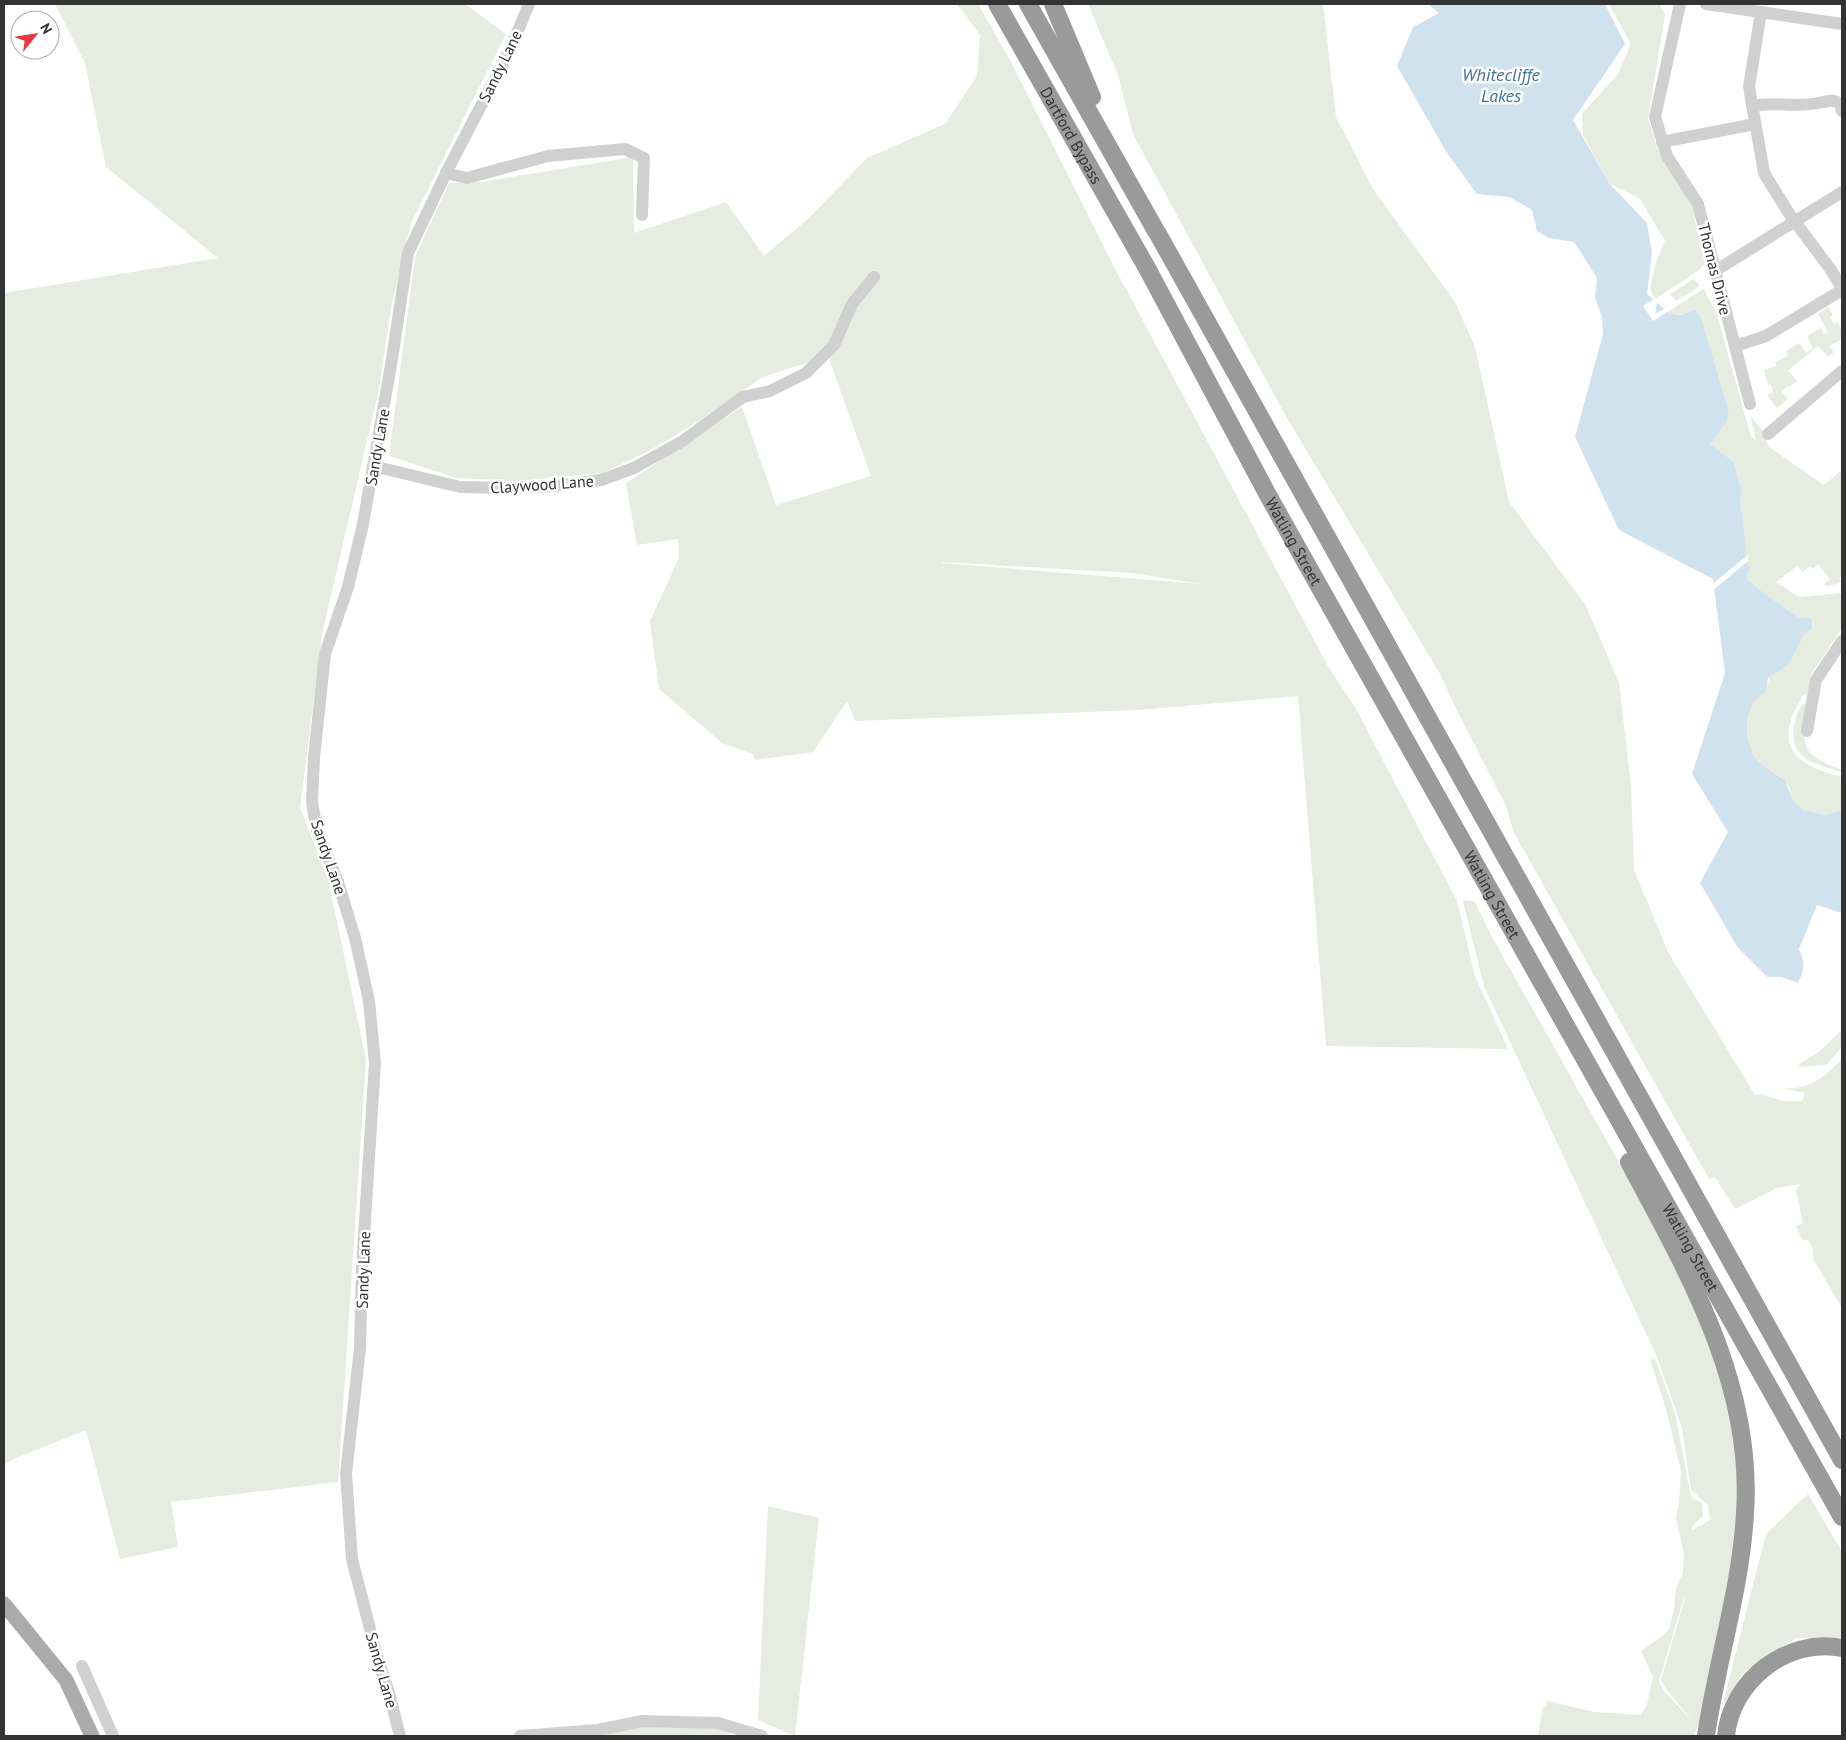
<svg xmlns="http://www.w3.org/2000/svg" width="1846" height="1740" font-family="'PT Sans',sans-serif">
	<style>
		.green { fill: #e6ecdf; fill-rule: evenodd }
		.water { fill: #cfe2ee }
		.pier { fill: #fff }
		.lines { fill: none; stroke-linecap: round; stroke-linejoin: round }
		.minor { stroke: #d0d0d0; stroke-width: 12 }
		.major { stroke: #ababab; stroke-width: 15 }
		.highway { stroke: #9a9a9a; stroke-width: 18 }
		.labels { text-anchor: middle; dominant-baseline: central; stroke-width: 5; stroke-linejoin: round; paint-order: stroke }
		.street-label { font-size: 16px; fill: #333; stroke: #fff }
		.water-label { font-size: 18px; font-style: italic; fill: #3f7597; stroke: #fff }
	</style>
	<rect width="100%" height="100%" fill="#fff"/>
	<g class="green">
		<polygon points="55,4 465,4 506,34 411,223 391,308 379,389 322,634 300,808 328,879 366,1060 338,1482 171,1502 178,1547 120,1559 86,1430 11,1460 4,1465 4,293 218,258 106,167 85,63"/>
		<path d="M957,4H978L1010,60L1112,263L1329,668L1355,707L1457,901L1475,976L1508,1049L1326,1046L1298,696L1138,710L855,721L847,701L813,752L755,760L753,754L722,743L659,689L650,621L679,558L678,539L637,545L626,483L742,407L776,505L871,476L828,356L763,377L700,420L649,451L602,473L516,481L457,478L389,456L415,257L449,183L481,182L633,157L634,233L726,202L764,256L809,218L867,158L945,124L977,76L980,35ZM942,562L1132,573L1201,584L943,563Z"/>
		<path d="M1088,4H1323L1336,117L1373,189L1455,302L1475,347L1509,502L1585,604L1619,682L1631,786L1634,870L1668,952L1755,1095L1761,1094L1782,1101H1802L1805,1093L1782,1088C1808,1091 1826,1077 1842,1058V1308L1813,1259V1250L1809,1241L1802,1239L1796,1226L1803,1223L1796,1189L1801,1184L1777,1188L1735,1209L1715,1177L1709,1179L1513,831L1507,808L1458,712L1440,674L1283,411L1133,134L1118,75Z"/>
		<polygon points="1609,4 1659,4 1665,15 1648,118 1657,147 1665,163 1695,206 1696,213 1694,217 1703,255 1708,259 1699,270 1655,299 1650,289 1655,265 1665,241 1640,199 1609,183 1583,135 1582,114 1618,74 1631,44"/>
		<polygon points="1694,279 1700,286 1676,301 1670,294"/>
		<path d="M1704,289L1717,315L1751,437L1756,440L1748,407L1750,415L1765,434L1766,442L1772,449L1824,485L1842,470V575L1839,579L1841,581L1836,584L1826,586L1824,584L1830,579L1818,564L1812,569L1810,566L1803,572L1797,566L1776,582L1799,597L1842,593V628L1811,675L1807,695L1803,694C1800,703 1794,710 1791,719C1779,758 1812,769 1842,777V810L1825,815L1803,810L1792,799L1789,787L1783,778L1766,768L1754,757L1747,736V719L1753,703L1766,691L1770,676L1788,665L1804,635L1813,628V623L1793,614L1756,587L1748,580L1747,574L1751,569L1746,564V548L1740,499L1742,494L1734,462L1710,444V442L1727,421L1729,412L1701,317L1695,310C1686,313 1676,318 1667,312Z"/>
		<polygon points="1828,307 1833,315 1830,317 1834,324 1837,322 1842,330 1842,339 1829,346 1834,352 1828,357 1818,346 1788,370 1797,381 1789,387 1788,386 1781,391 1788,399 1777,408 1767,395 1773,392 1771,384 1768,385 1764,370 1776,366 1776,362 1788,355 1786,351 1799,343 1806,352 1813,348 1807,336 1821,328 1824,334 1828,332 1818,314"/>
		<path d="M1805,702C1807,714 1802,729 1805,742C1807,757 1830,765 1842,770V772C1818,765 1789,760 1794,727C1795,718 1798,708 1805,702Z"/>
		<path d="M1466,900L1475,902L1491,935L1685,1280L1731,1402L1741,1514L1707,1690L1698,1727H1697L1694,1736H1538L1542,1712L1543,1708L1546,1707L1547,1701L1595,1712L1641,1715L1647,1704L1653,1677L1641,1651L1664,1635L1669,1629L1674,1610L1676,1588L1683,1572L1684,1554L1676,1518L1679,1504L1681,1471L1666,1409L1650,1360L1655,1358L1675,1413L1690,1492L1693,1498L1702,1503L1703,1516L1693,1525L1691,1531L1710,1520L1708,1505L1691,1490L1682,1428L1657,1357L1484,986L1463,901ZM1686,1595L1661,1680L1667,1690L1693,1722L1662,1689L1659,1681L1682,1604Z"/>
		<polygon points="1842,1030 1842,1047 1826,1065 1800,1067 1799,1064 1819,1052"/>
		<polygon points="1808,1494 1842,1552 1842,1638 1796,1638 1744,1672 1722,1707 1766,1534"/>
		<polygon points="768,1506 819,1518 795,1736 758,1720"/>
		<polygon points="647,1724 731,1729 728,1736 604,1736 603,1734"/>
	</g>
	<path class="water" d="M1428,4H1605L1625,44L1573,120L1609,183L1647,223L1652,253L1647,294L1670,314L1681,315L1695,310L1701,317L1729,412L1727,421L1710,444L1734,462L1742,494L1740,499L1746,548V564L1750,566L1751,568L1747,574L1748,580L1756,587L1793,614L1801,618H1811L1813,628L1804,635L1788,665L1768,678L1766,691L1753,703L1747,719V736L1754,757L1766,768L1785,780L1792,799L1803,810L1825,815L1842,810V913L1817,905L1799,949C1805,963 1805,969 1798,983L1781,977H1767L1738,948L1700,883L1728,832L1692,774L1725,673L1713,579L1619,530L1575,437L1603,334L1602,317L1595,298L1597,278L1574,242L1549,238L1537,231L1532,210L1509,197L1477,194L1447,153L1397,66L1413,27L1439,13Z"/>
	<g class="pier">
		<polygon points="1656,298 1659,302 1657,303 1655,314 1666,308 1669,311 1653,321 1643,306"/>
		<polygon points="1748,555 1748,561 1712,591 1711,585"/>
	</g>
	<g class="lines">
		<g class="minor">
			<polyline points="1680,4 1655,117 1667,156 1698,204 1750,404"/>
			<polyline points="1706,4 1842,24"/>
			<polyline points="1761,12 1749,87 1764,173 1790,215 1831,270 1842,288"/>
			<path d="M1752,106C1775,101 1794,108 1818,103C1826,102 1833,98 1840,104L1842,111"/>
			<polyline points="1662,142 1755,124"/>
			<polyline points="446,173 467,178 548,156 625,149 644,158 642,215"/>
			<polyline points="1714,270 1723,266 1842,192"/>
			<polyline points="1735,346 1766,336 1842,290"/>
			<polyline points="1768,434 1842,371"/>
			<polyline points="373,466 460,487 511,488 555,486 601,480 634,468 681,442 743,397 770,391 806,373 834,345 852,304 874,277"/>
			<polyline points="1807,731 1816,680 1842,641"/>
			<polyline points="82,1666 113,1736"/>
			<polyline points="400,1736 389,1693 377,1656 352,1559 346,1474 360,1348 362,1267 375,1063 369,1001 355,938 338,882 317,831 312,802 314,757 325,654 348,587 363,524 392,359 408,253 446,173 510,50 529,4"/>
			<polyline points="520,1736 598,1730 642,1721 718,1723 762,1736"/>
		</g>
		<polyline class="major" points="4,1604 66,1680 92,1736"/>
		<g class="highway">
			<path id="s1" d="M997,4L1147,268L1269,497L1842,1517"/>
			<polyline points="1028,4 1156,231"/>
			<polyline points="1053,4 1092,97"/>
			<polyline points="1158,234 1842,1460"/>
			<path d="M1629,1162C1687,1271 1754,1384 1745,1513C1741,1588 1717,1661 1706,1736"/>
			<path d="M1726,1736C1731,1681 1787,1637 1842,1648"/>
		</g>
	</g>
	<g class="labels">
		<g class="street-label">
			<text transform="translate(500 66) rotate(-64)">Sandy Lane</text>
			<text stroke="none"><textPath href="#s1" startOffset="151">Dartford Bypass</textPath></text>
			<text transform="translate(1715 269) rotate(76)">Thomas Drive</text>
			<text transform="translate(377 447) rotate(-80)">Sandy Lane</text>
			<text transform="translate(542 484) rotate(-4)">Claywood Lane</text>
			<text stroke="none"><textPath href="#s1" startOffset="614">Watling Street</textPath></text>
			<text transform="translate(329 857) rotate(71)">Sandy Lane</text>
			<text stroke="none"><textPath href="#s1" startOffset="1019">Watling Street</textPath></text>
			<text stroke="none"><textPath href="#s1" startOffset="1424">Watling Street</textPath></text>
			<text transform="translate(363 1270) rotate(-88)">Sandy Lane</text>
			<text transform="translate(382 1670) rotate(74)">Sandy Lane</text>
		</g>
		<g class="water-label">
			<text x="1501" y="74">Whitecliffe<tspan x="1501" dy="21">Lakes</tspan></text>
		</g>
	</g>
	<rect width="1846" height="1740" fill="none" stroke="#333333" stroke-width="10"/>
	<g transform="translate(35 35) rotate(60)"><circle r="24" fill="#ffffff" stroke="#adadad"/>
	<path d="M0-4L9 19L0 12L-9 19Z" fill="#e63946"/>
	<text y="-8" font-size="14" font-weight="bold" text-anchor="middle" fill="#333333">N</text>
	</g>
</svg>
